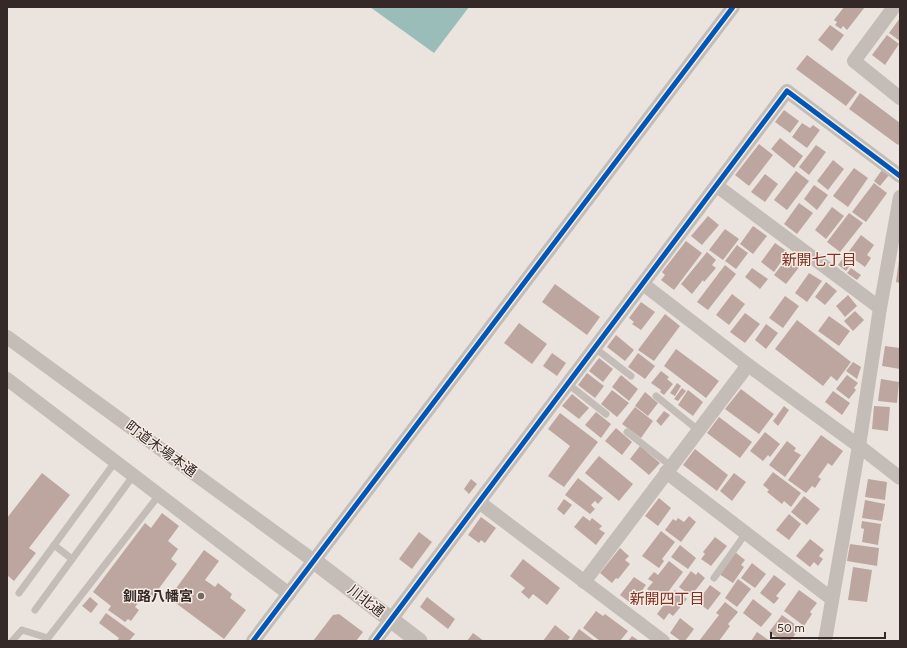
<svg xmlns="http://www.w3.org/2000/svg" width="907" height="648" font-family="Figtree,'Noto Sans JP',sans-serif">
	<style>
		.water { fill: #9bbdb9 }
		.building { fill: #bea6a0 }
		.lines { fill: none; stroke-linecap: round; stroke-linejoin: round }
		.service { stroke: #c3bcb7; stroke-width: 7 }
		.minor { stroke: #c3bcb7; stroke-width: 14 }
		.tertiary { stroke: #c3bcb7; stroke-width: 17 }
		.cycleway-casing { stroke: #f8ede5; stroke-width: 8 }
		.cycleway { stroke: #0057b8; stroke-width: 5 }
		.poi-dot { fill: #746a66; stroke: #f8ede5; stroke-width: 1.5 }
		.labels { text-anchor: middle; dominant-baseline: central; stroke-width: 3; stroke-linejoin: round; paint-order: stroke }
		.street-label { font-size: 14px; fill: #342926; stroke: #f8ede5 }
		.poi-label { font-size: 14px; font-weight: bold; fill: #342926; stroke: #f8ede5; text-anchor: end }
		.neighbourhood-label { font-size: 15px; fill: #7f3022; stroke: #f8ede5 }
	</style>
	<rect width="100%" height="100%" fill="#ebe4de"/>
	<polygon class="water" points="370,7 469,7 434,53"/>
	<g class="building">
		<polygon points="844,7 865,7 847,30 843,26 841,29 835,25 837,22 834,20"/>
		<polygon points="900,18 900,41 889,33"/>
		<polygon points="830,25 844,35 832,51 818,40"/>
		<polygon points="887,35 899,44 885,65 872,55"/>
		<polygon points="807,55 857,92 846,106 796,69"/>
		<polygon points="860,93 900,123 900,143 898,145 849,109"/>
		<polygon points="784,110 799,121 790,133 775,122"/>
		<polygon points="802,123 810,128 813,125 820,130 807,148 792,137"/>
		<polygon points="780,138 803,156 794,168 771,149"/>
		<polygon points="759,144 773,155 749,186 735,175"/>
		<polygon points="816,145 826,152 809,175 799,167"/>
		<polygon points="833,160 844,169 828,190 817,181"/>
		<polygon points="854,168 868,178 848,207 833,196"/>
		<polygon points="882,170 889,175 880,186 874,181"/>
		<polygon points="796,171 809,181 787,210 774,200"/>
		<polygon points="765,174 778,184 765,202 751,192"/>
		<polygon points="874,183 887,193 866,222 852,212"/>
		<polygon points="814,185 828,195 817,210 804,199"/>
		<polygon points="799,203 813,213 797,234 784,224"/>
		<polygon points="832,207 844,216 826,239 815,230"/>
		<polygon points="849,213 863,223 840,252 827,242"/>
		<polygon points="708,216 719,225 702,245 691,236"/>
		<polygon points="753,226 767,236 753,254 740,244"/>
		<polygon points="725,229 739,239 723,260 709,250"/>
		<polygon points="861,235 874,245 867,255 871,258 865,267 847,254"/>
		<polygon points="686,241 702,253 674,290 661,280 665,275 662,272"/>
		<polygon points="775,243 788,252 774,272 761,262"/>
		<polygon points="737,245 748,253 736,269 725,261"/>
		<polygon points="707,252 716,260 712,265 716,268 704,282 703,280 692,294 681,284"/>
		<polygon points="788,257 800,266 786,284 774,275"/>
		<polygon points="844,257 852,263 846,271 838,265"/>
		<polygon points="899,260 900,260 900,283 896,282"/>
		<polygon points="725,265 736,274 708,310 697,302"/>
		<polygon points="752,268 768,279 760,289 745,277"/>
		<polygon points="851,268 861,275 857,280 847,273"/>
		<polygon points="809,273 822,281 807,302 795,293"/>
		<polygon points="826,282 837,291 825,305 815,297"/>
		<polygon points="555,284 600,317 587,335 542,302"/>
		<polygon points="732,294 745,304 729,325 716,315"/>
		<polygon points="848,295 857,306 845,317 836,306"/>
		<polygon points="785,296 799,306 783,328 769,318"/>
		<polygon points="641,302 655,312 641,330 632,324 634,322 629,318"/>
		<polygon points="855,311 864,320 853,331 844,321"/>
		<polygon points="745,313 760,324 745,343 730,332"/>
		<polygon points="665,314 680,326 654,361 638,350"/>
		<polygon points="829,316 850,331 839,346 818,331"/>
		<polygon points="797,320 851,362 837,381 831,376 823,386 775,349"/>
		<polygon points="519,323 547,344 532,364 504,343"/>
		<polygon points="766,324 778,333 766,349 755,340"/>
		<polygon points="616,335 634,350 625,361 607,347"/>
		<polygon points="885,346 900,348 900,369 882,366"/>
		<polygon points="676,349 719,381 706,398 664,366"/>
		<polygon points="552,353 566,363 557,376 543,366"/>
		<polygon points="638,353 655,366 645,379 628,367"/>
		<polygon points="599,358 613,369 603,382 589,371"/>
		<polygon points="853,362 861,367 857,379 846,371"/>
		<polygon points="661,371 669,377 667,379 673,384 664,395 660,392 661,390 651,383"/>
		<polygon points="587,373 604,386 595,398 578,385"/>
		<polygon points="621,375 638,389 629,401 612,387"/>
		<polygon points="847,375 858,383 854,388 856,390 849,399 836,389"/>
		<polygon points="881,379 899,382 897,403 878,401"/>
		<polygon points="677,383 681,386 675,396 670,393"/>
		<polygon points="682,388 686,391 678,401 674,399"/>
		<polygon points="741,389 774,414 759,434 725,409"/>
		<polygon points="612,390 629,403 617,417 601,404"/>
		<polygon points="688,390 703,402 693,416 678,405"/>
		<polygon points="833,391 850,403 842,415 825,402"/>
		<polygon points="645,392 658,403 648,416 635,406"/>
		<polygon points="572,394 589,408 579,419 562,406"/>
		<polygon points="784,406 789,410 778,426 773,421"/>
		<polygon points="874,406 890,407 888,431 872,429"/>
		<polygon points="635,407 653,421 641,438 622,424"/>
		<polygon points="664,411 670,415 661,426 656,421"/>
		<polygon points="596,412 611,424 601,438 585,425"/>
		<polygon points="560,413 598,442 564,487 548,476 570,446 548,429"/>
		<polygon points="719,417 752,442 740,458 707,433"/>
		<polygon points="616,428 632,442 622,455 605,441"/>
		<polygon points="765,432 780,444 770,457 768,455 763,461 750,451"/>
		<polygon points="821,435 843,451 832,466 828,463 818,477 821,479 815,488 812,486 806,493 788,480"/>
		<polygon points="787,441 796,448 794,451 801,455 785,477 769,465"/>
		<polygon points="640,446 660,463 649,475 630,459"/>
		<polygon points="695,449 728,475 717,491 683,465"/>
		<polygon points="599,456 633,484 619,501 585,473"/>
		<polygon points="773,472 801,493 791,507 784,501 782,504 767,492 769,490 763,485"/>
		<polygon points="42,473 70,495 29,548 36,553 14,581 7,575 7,518"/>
		<polygon points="734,473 746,482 732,501 720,491"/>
		<polygon points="578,478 603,498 598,504 595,501 591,505 595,509 590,514 565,495"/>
		<polygon points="471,479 477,484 469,494 464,489"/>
		<polygon points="868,479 887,482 885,500 865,497"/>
		<polygon points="804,496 820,509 807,525 791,512"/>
		<polygon points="659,498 671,508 658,526 645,516"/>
		<polygon points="564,499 572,505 564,515 557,509"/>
		<polygon points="865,500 885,504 882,521 862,518"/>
		<polygon points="162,513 179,526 168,541 178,549 171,559 177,564 149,602 143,597 135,607 139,610 131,621 128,619 125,622 108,610 111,606 93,592 145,523 151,528"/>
		<polygon points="789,514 801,524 789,540 776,530"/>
		<polygon points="583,516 590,521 592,518 602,526 599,529 605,533 596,545 574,527"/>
		<polygon points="689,516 696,522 681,542 665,530 673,519 676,521 678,518 684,522"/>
		<polygon points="481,517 496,528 485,543 481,540 479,543 468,535"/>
		<polygon points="862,521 881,524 878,545 862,542 864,529 861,528"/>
		<polygon points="661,531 675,542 662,559 664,561 659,568 642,556"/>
		<polygon points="419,532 432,542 412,569 399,559"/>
		<polygon points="715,537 727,546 711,566 701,559 705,554 703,552"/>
		<polygon points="810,539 824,550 819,556 823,559 818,566 814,562 810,567 796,556"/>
		<polygon points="850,544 879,548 877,566 847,561"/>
		<polygon points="680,545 696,558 688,569 671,557"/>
		<polygon points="620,548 629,556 625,560 630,564 618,579 616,578 612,583 600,573"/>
		<polygon points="204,550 219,561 205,580 215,587 218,583 232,594 230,598 246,610 224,639 169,598"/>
		<polygon points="735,552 745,560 741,565 744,567 733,583 719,574"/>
		<polygon points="523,559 560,588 547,605 533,594 529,599 521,592 525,588 510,576"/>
		<polygon points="669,561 683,572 665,596 659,591 656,595 647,589 653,582 648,579 654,572 658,575"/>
		<polygon points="752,563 766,574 755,588 741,578"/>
		<polygon points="853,567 872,570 867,602 848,600"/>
		<polygon points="691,571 696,575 698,572 705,578 691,596 679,587"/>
		<polygon points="774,575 786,584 776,596 779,598 774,604 760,593"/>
		<polygon points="634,577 646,585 632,604 620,595"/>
		<polygon points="738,579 751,589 737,607 725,598"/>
		<polygon points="710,585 721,593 708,610 697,602"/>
		<polygon points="675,590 687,599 673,616 669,613 664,620 657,614"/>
		<polygon points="799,590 817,603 810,612 812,614 804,626 784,611"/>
		<polygon points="90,597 98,604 91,613 82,606"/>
		<polygon points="427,597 455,619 448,629 420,607"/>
		<polygon points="753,599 772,614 761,627 743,613"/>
		<polygon points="725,602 738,612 728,624 730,626 719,641 699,641 719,615 716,613"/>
		<polygon points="596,611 603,616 605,614 628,631 620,641 600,641 583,628"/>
		<polygon points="106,613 135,634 129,641 117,641 119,638 99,623"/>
		<polygon points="339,614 363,632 356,641 313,641 333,615"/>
		<polygon points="782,615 800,628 790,641 782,641 769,632"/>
		<polygon points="680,618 694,629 685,641 681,641 670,633"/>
		<polygon points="555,625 570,637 567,641 543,641"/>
		<polygon points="579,629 595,641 571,641"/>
		<polygon points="757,632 770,641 751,641"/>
		<polygon points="473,633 484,641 467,641"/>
		<polygon points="632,636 638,640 637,641 628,641"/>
	</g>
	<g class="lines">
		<g class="service">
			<polyline points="595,348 631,376"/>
			<polyline points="568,384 606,414"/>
			<polyline points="656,396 698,430"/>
			<polyline points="627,432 671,466"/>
			<polyline points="54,545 72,559"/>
			<polyline points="714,578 746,533"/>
			<polyline points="19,593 115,462"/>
			<polyline points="35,610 133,476"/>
			<polyline points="12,641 22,630 48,638 159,495"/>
		</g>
		<g class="minor">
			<polyline points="894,7 854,61 900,98"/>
			<polyline points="717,186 880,308"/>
			<polyline points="643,284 748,365 859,446 900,478"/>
			<polyline points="7,337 314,561"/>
			<polyline points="7,379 289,594"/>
			<polyline points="666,472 832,599"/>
			<polyline points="479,502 663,641"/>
			<polyline points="584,582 748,365"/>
			<polyline points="253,641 733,7"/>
			<polyline points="375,641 479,502 787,91 900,176"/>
			<polyline points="825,641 859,446 880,308 900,197"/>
		</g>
		<polyline class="tertiary" points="314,561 419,641"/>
		<g class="cycleway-casing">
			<g id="cycleway">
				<polyline points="253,641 733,7"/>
				<polyline points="375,641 479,502 787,91 900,176"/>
			</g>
		</g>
		<use href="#cycleway" class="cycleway"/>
	</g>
	<circle class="poi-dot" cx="201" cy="596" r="4"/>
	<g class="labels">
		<g class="street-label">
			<text transform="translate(161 449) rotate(36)">町道木場本通</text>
			<text transform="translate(366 601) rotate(38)">川北通</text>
		</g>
		<g class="poi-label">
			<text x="193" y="596">釧路八幡宮</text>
		</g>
		<g class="neighbourhood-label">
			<text x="819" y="260">新開七丁目</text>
			<text x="667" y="599">新開四丁目</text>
		</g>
	</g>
	<rect width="907" height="648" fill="none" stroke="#342926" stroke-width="16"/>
	<path d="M771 632v6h114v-6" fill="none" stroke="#342926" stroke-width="2"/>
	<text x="777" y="632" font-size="12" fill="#342926" stroke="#f8ede5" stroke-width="3" paint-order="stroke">50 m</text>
</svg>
